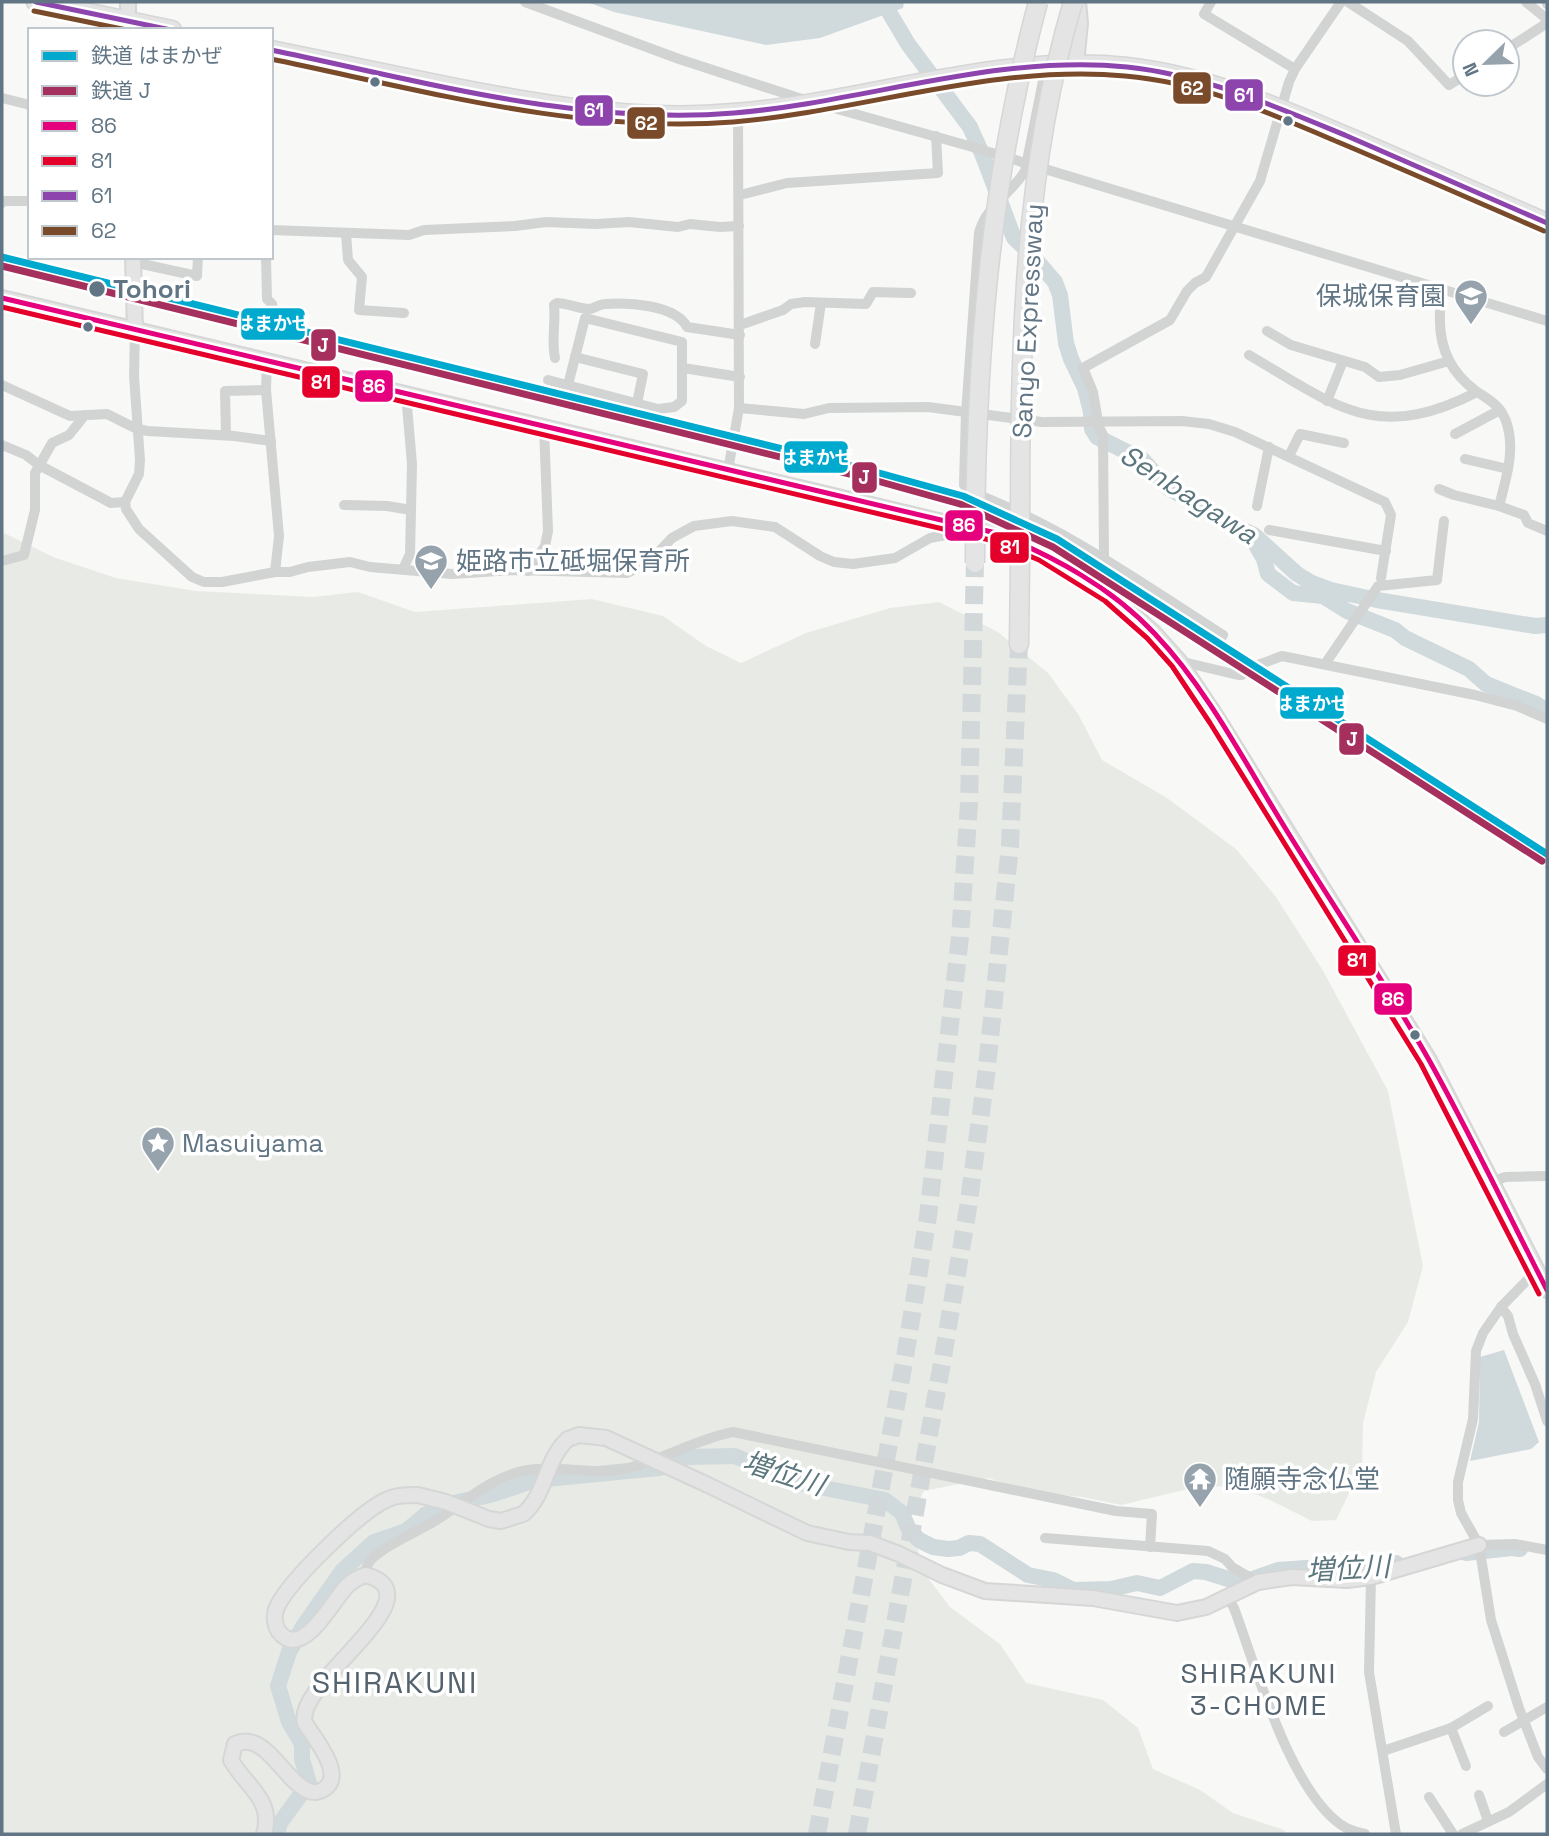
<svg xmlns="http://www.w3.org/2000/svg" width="1549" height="1836" font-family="'Space Grotesk','Noto Sans JP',sans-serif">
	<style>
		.green { fill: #e8ebe5 }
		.water { fill: #d0d9dc }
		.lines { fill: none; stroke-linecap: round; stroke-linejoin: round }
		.river { stroke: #d0d9dc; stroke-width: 16 }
		.highway-tunnel { stroke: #d2d7da; stroke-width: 18; stroke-dasharray: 18 9; stroke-linecap: butt }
		.secondary-casing { stroke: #d5d6d6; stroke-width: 18 }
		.highway-casing { stroke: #d5d6d6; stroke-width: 21 }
		.street { stroke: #d2d3d3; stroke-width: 10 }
		.secondary { stroke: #e4e4e4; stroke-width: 14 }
		.highway { stroke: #e4e4e4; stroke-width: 18 }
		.secondary-bridge-casing { stroke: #d5d6d6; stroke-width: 18; stroke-linecap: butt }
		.highway-bridge-casing { stroke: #d5d6d6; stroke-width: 21; stroke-linecap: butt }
		.secondary-bridge { stroke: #e4e4e4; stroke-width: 14 }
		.highway-bridge { stroke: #e4e4e4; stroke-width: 18 }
		.bus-1-casing { stroke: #fff; stroke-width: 10 }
		.bus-2-casing { stroke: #fff; stroke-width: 10 }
		.bus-3-casing { stroke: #fff; stroke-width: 10 }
		.bus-4-casing { stroke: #fff; stroke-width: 10 }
		.bus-1 { stroke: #e5007d; stroke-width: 5 }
		.bus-2 { stroke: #e4002b; stroke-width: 5 }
		.bus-3 { stroke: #8e44ad; stroke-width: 5 }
		.bus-4 { stroke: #7a4b2a; stroke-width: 5 }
		.rail-1-casing { stroke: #fff; stroke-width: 12 }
		.rail-2-casing { stroke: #fff; stroke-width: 12 }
		.rail-1 { stroke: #00a9ce; stroke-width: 7 }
		.rail-2 { stroke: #a52f5d; stroke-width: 7 }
		.bus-dot { fill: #617584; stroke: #fff; stroke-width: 2.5 }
		.labels { text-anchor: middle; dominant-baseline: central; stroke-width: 7; stroke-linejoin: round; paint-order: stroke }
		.stop-label { font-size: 26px; font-weight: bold; fill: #617584; stroke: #fff; text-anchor: start }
		.poi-label { font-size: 26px; fill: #617584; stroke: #fff; text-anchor: start }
		.street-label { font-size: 26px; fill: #617584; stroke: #fff }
		.water-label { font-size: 28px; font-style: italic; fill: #5c767e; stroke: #fff }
		.neighbourhood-label { font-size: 28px; letter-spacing: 2px; fill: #54636e; stroke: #fff }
		.quarter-label { font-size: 30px; letter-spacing: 2px; fill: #54636e; stroke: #fff }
		.line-badge { stroke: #fff; stroke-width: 2.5 }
		.badge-label { font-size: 19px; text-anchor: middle; font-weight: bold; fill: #fff }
	</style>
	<rect width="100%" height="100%" fill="#f8f8f7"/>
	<polygon class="green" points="2,532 53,557 116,578 196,591 312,597 358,592 415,612 592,599 663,616 706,646 741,663 806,633 890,608 939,602 998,632 1048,673 1078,714 1102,760 1167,798 1236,849 1276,897 1322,969 1388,1091 1423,1266 1408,1322 1376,1372 1363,1423 1362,1467 1336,1520 1312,1521 1270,1500 1232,1485 1184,1490 1121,1505 1082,1497 1026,1492 989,1478 924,1491 909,1519 925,1574 950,1607 1000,1644 1026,1683 1103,1700 1138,1728 1153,1769 1200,1790 1233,1813 1284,1830 1286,1834 2,1834"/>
	<g class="water">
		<polygon points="587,2 904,2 903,8 820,38 766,45 614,12"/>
		<polygon points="1504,1350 1539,1442 1531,1449 1470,1461 1479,1422 1480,1357"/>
	</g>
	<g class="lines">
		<g class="river">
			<polyline points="883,2 908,44 970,127 983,156 1014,238 1030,253 1055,282 1060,295 1066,343 1071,359 1085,388 1091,412 1092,429 1097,437 1143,460 1167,487 1228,523 1254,535 1297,574 1312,583 1331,590 1377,600 1535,626 1547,625"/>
			<polyline points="1256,545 1264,559 1268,574 1293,593 1323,596 1347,611 1395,630 1405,638 1469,669 1486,684 1536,704 1547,711"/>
			<polyline points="1466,1553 1512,1548 1520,1549"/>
			<polyline points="277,1834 280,1823 309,1783 302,1759 302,1744 289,1722 278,1686 289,1652 304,1625 342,1571 374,1542 406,1531 425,1515 458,1502 490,1495 536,1480 659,1468 687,1457 735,1456 753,1464 771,1467 799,1483 885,1500 902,1513 909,1530 919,1540 933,1547 948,1549 959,1548 969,1543 980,1544 1028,1575 1053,1580 1073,1590 1111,1589 1137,1583 1160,1588 1193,1571 1206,1572 1241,1583 1278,1570 1306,1568 1357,1573 1396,1563"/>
		</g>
		<g class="highway-tunnel">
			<polyline points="817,1834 905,1357 928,1216 960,937 969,803 975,563"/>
			<polyline points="857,1834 942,1363 968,1208 986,1076 1010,846 1019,644"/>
		</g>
		<g class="secondary-casing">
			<g id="secondary">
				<polyline points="128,2 128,28"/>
				<polyline points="1076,64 1080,23 1078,2"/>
				<polyline points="133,257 135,331"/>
				<polyline points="2,298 968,528 996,533 1043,552 1079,573 1110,594 1153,632 1179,661 1217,718 1429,1060 1547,1290"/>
				<polyline points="568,1439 579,1435 606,1438"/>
				<polyline points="708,1485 807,1533 849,1542 870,1543 899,1554 942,1575 985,1591 1093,1598 1177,1613 1206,1607 1258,1582 1292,1577 1347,1580 1371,1577 1479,1545"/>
				<polyline points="489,1519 501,1521 523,1514"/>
				<path d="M264,1834C274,1799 246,1787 231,1760L235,1744C266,1730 284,1782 309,1791C314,1793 320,1792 324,1789C346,1775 314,1738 305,1723C293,1683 441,1596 366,1575C359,1577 353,1580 347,1586C334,1599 308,1650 286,1638C274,1631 272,1616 278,1605C292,1578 360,1512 386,1500C396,1495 407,1495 418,1495"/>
			</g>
		</g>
		<g class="highway-casing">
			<g id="highway">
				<polyline points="36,2 172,30"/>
				<path d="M271,50C330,62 388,74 446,86C542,105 636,122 734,113C866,103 994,53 1127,67C1207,76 1280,108 1353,139C1418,167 1482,195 1547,223"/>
				<polyline points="1019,644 1020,562"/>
			</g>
		</g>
		<g class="street">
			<polyline points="525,2 679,59 805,100"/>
			<polyline points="1211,2 1204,14 1295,69"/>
			<polyline points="1348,2 1408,41 1449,85 1465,75"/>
			<polyline points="1526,2 1547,19"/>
			<polyline points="1547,2 1547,4"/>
			<polyline points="1507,49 1547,23"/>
			<path d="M1046,66L1025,171C1012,193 985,207 979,233L966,413L964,485L968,491C1061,525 1140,582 1223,635L1216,648"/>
			<polyline points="2,98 30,105"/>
			<polyline points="823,105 969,146 1547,321"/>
			<polyline points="740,195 787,183 938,173 936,136"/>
			<polyline points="2,203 4,201 30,201"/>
			<polyline points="271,230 409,235 424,230 515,226 546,222 596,224 629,222 678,227 690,224 720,227 739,226"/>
			<polyline points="346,233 348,260 362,277 359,310 404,313"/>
			<polyline points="266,257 267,299 272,304 273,311"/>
			<polyline points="133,262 197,276 198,257"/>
			<path d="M1443,290C1435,329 1441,366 1476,391C1489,400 1500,405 1506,421C1516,449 1506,479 1499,506L1524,515L1528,523L1547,531"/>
			<polyline points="740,325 783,310 791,304 805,302 866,304 873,292 911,293"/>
			<polyline points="1267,331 1291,345 1365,367 1379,377 1400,375 1449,361"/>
			<polyline points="815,344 821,303"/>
			<path d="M1249,355C1336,406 1376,444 1477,392"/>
			<polyline points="575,357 643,374 637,403"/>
			<path d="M555,358C551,340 556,323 554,305L557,303C567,303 579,309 590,309C595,308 600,304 605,304C628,302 676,305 687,327L740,335"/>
			<polyline points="267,362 266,390 279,536 275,572"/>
			<polyline points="683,368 740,377"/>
			<polyline points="548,380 658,409 674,407 682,401 682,342 585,318 568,385"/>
			<polyline points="2,385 70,416 107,414 137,429 148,431 234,436 271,441"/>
			<polyline points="1327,401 1343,361"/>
			<polyline points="739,408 804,414 829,408 928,407 1042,422 1182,421 1209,424 1235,432 1385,502 1391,515 1381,578"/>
			<polyline points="1455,434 1500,410"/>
			<polyline points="226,435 225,391 266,390"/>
			<polyline points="2,445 26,455 39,465 111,503 125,502"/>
			<polyline points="1289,456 1300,434 1344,443"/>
			<polyline points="1465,459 1508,469"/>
			<polyline points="728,470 739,408 738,113"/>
			<polyline points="1439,489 1454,495 1499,506"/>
			<polyline points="125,502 126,509 139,529 192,577 204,582 222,582 275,572 290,572 308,567 350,562 370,567 452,574 514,570 627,573 648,563 672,538 694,526 732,521 775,527 820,556 834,562 853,564 895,558 930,538 956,533 967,528"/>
			<polyline points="125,502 139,474 140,460 134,376 135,331"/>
			<polyline points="344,505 387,506 411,510"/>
			<polyline points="1257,506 1269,447"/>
			<polyline points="1269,530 1386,551"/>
			<polyline points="997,532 1013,530 1032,534 1077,555 1247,669 1298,706 1547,862"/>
			<polyline points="1104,558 1103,435 1099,427 1093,392 1083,368 1170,320 1187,291 1195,283 1206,277 1260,181 1289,82 1295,69 1341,2"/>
			<polyline points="2,561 24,555 35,510 35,473 52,443 69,435 85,415"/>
			<polyline points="403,569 410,554 411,510 412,464 406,394"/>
			<polyline points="528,571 545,546 548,531 544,427"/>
			<polyline points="1179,661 1238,675 1242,675 1247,669 1282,656 1475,695 1517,706 1547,719"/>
			<polyline points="1325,664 1378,586 1437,580 1444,521"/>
			<polyline points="1492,1182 1505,1177 1547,1176"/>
			<polyline points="1537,1270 1501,1307 1483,1333 1476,1351 1473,1419 1458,1482 1458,1500 1461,1513 1479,1545 1491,1620 1519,1708 1538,1757 1547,1769"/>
			<polyline points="1501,1307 1508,1316 1513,1334 1535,1384 1547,1421"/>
			<polyline points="1045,1538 1208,1551 1225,1559 1232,1567 1258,1582"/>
			<polyline points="1479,1545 1515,1544 1547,1550"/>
			<path d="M366,1575C366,1571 366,1567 368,1564C376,1549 419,1531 435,1521C465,1502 490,1477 527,1470C560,1465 595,1476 628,1468C664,1459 697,1439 733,1432L1116,1511L1152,1514L1150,1547"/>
			<polyline points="1371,1577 1369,1672 1396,1834"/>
			<path d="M1228,1598L1234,1608C1256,1667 1289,1787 1340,1824C1348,1830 1356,1832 1365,1834"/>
			<polyline points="1451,1728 1466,1766"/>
			<polyline points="1504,1732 1547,1707"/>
			<polyline points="1383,1751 1451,1728 1488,1706"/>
			<polyline points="1479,1795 1488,1821"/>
			<polyline points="1429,1797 1453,1834"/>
			<polyline points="1462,1834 1509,1812 1547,1784"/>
		</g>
		<use href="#secondary" class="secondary"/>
		<use href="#highway" class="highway"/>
		<g class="secondary-bridge-casing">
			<g id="secondary-bridge">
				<polyline points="606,1438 708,1485"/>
				<polyline points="418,1495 446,1502 489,1519"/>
				<path d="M523,1514C547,1494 545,1459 568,1439"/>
			</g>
		</g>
		<g class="highway-bridge-casing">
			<g id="highway-bridge">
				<path d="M1020,562C1020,374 1019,183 1073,2"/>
				<path d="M975,563C975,371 988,188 1038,2"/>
			</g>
		</g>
		<use href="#secondary-bridge" class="secondary-bridge"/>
		<use href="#highway-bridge" class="highway-bridge"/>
		<g class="bus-1-casing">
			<path id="bus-1" d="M2,298L996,533C1055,557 1111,587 1155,634C1209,691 1246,765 1287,831C1334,907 1385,982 1429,1060C1471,1135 1508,1214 1547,1290"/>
		</g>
		<g class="bus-2-casing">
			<polyline id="bus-2" points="2,307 994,541 1039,560 1105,601 1147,638 1172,666 1210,723 1421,1064 1539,1294"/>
		</g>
		<g class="bus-3-casing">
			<g id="bus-3">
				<polyline points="36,2 171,30"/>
				<path d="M271,50C422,81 579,126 734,113C866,102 994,54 1127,67C1204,75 1277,107 1347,136C1414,165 1480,194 1547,223"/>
			</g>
		</g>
		<g class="bus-4-casing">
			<g id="bus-4">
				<polyline points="34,11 127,30"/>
				<path d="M271,59C422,90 578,134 733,122C864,111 992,64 1125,76C1199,82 1270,113 1338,142C1407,171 1475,201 1544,231"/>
			</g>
		</g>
		<use href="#bus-1" class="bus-1"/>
		<use href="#bus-2" class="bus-2"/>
		<use href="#bus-3" class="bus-3"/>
		<use href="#bus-4" class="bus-4"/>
		<g class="rail-1-casing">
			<polyline id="rail-1" points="2,257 872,471 963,496 1057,539 1547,854"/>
		</g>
		<g class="rail-2-casing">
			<polyline id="rail-2" points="2,266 870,479 960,504 1053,547 1542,861"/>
		</g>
		<use href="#rail-1" class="rail-1"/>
		<use href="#rail-2" class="rail-2"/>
	</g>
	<defs>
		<g id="school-pin" transform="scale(1.75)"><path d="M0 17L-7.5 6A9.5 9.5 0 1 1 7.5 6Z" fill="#96a3ac" stroke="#fff"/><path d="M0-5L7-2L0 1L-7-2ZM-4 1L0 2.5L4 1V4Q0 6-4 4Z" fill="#fff"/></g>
		<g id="sight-pin" transform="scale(1.75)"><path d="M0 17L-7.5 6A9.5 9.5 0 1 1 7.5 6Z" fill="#96a3ac" stroke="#fff"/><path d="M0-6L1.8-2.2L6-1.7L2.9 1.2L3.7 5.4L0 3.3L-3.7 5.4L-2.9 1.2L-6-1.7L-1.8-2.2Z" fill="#fff"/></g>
		<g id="temple-pin" transform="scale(1.75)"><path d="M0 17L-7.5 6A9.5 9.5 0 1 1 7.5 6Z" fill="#96a3ac" stroke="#fff"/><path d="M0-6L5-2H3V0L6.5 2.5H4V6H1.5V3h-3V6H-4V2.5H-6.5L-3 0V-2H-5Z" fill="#fff"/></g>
	</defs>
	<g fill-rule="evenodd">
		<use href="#school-pin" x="1471" y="296"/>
		<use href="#school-pin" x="431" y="561"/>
		<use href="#sight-pin" x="158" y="1143"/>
		<use href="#temple-pin" x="1200" y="1479"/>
	</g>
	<g class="bus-dot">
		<circle cx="375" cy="82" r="6"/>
		<circle cx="1288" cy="121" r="6"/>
		<circle cx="97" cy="289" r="9"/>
		<circle cx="88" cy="327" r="6"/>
		<circle cx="1415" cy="1035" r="6"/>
	</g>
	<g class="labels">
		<g class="stop-label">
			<text x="113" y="289">Tohori</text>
		</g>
		<g class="poi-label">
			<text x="1446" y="296" text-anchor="end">保城保育園</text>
			<text x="456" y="561">姫路市立砥堀保育所</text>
			<text x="182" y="1143">Masuiyama</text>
			<text x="1224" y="1479">随願寺念仏堂</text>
		</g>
		<g class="street-label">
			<text transform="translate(1028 321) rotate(-87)">Sanyo Expressway</text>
		</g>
		<g class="water-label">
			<text transform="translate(1189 494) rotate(33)">Senbagawa</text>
			<text transform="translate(784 1473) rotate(18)">増位川</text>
			<text transform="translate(1348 1568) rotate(-3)">増位川</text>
		</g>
		<g class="neighbourhood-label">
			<text x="1259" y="1673">SHIRAKUNI<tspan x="1259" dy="32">3-CHOME</tspan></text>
		</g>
		<g class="quarter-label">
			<text x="395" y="1682">SHIRAKUNI</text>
		</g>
	</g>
	<g class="line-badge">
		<rect x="1172" y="71" width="40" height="34" rx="7" fill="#7a4b2a"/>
		<rect x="1224" y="78" width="40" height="34" rx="7" fill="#8e44ad"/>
		<rect x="574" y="94" width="40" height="33" rx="7" fill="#8e44ad"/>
		<rect x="626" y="106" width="40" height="34" rx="7" fill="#7a4b2a"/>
		<rect x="240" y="307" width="66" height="34" rx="7" fill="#00a9ce"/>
		<rect x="310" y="328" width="27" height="34" rx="7" fill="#a52f5d"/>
		<rect x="301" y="365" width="40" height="34" rx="7" fill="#e4002b"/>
		<rect x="354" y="369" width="40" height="34" rx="7" fill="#e5007d"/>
		<rect x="783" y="440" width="66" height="34" rx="7" fill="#00a9ce"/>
		<rect x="851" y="461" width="27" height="33" rx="7" fill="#a52f5d"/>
		<rect x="944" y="509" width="40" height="33" rx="7" fill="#e5007d"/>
		<rect x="989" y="531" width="41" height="33" rx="7" fill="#e4002b"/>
		<rect x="1279" y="686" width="66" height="34" rx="7" fill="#00a9ce"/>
		<rect x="1338" y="722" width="27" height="34" rx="7" fill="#a52f5d"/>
		<rect x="1337" y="944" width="40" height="33" rx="7" fill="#e4002b"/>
		<rect x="1373" y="982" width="40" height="34" rx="7" fill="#e5007d"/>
	</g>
	<g class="badge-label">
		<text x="1192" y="95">62</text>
		<text x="1244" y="102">61</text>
		<text x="594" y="117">61</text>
		<text x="646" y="130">62</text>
		<text x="273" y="330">はまかぜ</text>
		<text x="323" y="352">J</text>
		<text x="321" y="389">81</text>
		<text x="374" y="393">86</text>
		<text x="816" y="464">はまかぜ</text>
		<text x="864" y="484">J</text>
		<text x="964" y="532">86</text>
		<text x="1010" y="554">81</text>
		<text x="1312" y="710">はまかぜ</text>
		<text x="1352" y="746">J</text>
		<text x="1357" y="967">81</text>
		<text x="1393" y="1006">86</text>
	</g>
	<rect width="1549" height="1836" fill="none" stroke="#617584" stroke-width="7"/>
	<rect x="28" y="28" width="245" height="231" fill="#ffffff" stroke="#c0c8ce" stroke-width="2"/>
	<rect x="42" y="51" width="35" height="10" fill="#00a9ce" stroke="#c0c8ce" stroke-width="2"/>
	<text x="91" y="63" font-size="21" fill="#617584">鉄道 はまかぜ</text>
	<rect x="42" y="86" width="35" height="10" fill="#a52f5d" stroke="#c0c8ce" stroke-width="2"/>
	<text x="91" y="98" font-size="21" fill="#617584">鉄道 J</text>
	<rect x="42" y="121" width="35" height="10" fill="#e5007d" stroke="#c0c8ce" stroke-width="2"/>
	<text x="91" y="133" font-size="21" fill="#617584">86</text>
	<rect x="42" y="156" width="35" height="10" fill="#e4002b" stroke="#c0c8ce" stroke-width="2"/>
	<text x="91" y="168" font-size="21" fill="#617584">81</text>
	<rect x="42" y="191" width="35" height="10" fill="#8e44ad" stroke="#c0c8ce" stroke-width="2"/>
	<text x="91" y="203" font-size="21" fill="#617584">61</text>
	<rect x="42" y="226" width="35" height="10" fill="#7a4b2a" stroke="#c0c8ce" stroke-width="2"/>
	<text x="91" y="238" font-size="21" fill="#617584">62</text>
	<g transform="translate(1486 63) rotate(247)"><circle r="33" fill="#ffffff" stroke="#c0c8ce" stroke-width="2"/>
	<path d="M0-5L12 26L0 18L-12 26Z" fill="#96a3ac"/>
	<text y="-10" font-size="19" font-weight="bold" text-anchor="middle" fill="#617584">N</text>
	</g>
</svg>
